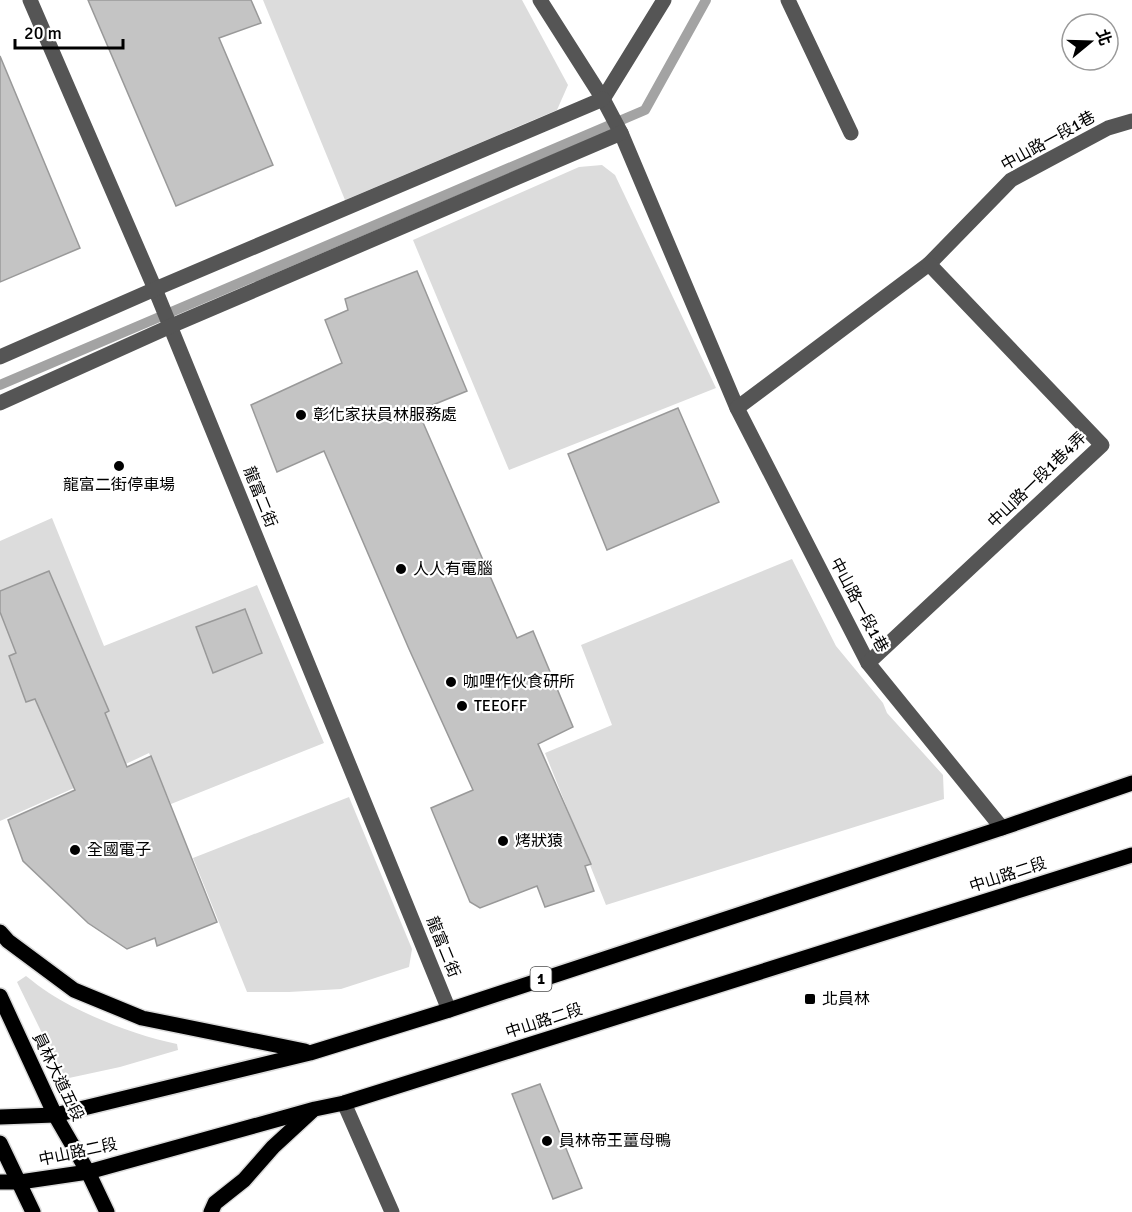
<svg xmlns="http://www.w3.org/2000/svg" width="1132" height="1212" font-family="Signika,'Noto Sans TC',sans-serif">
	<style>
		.green { fill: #dcdcdc }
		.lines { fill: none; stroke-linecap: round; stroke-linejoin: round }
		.stream { stroke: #a3a3a3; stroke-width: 10 }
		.building { fill: #c4c4c4; stroke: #999; stroke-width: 1.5 }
		.major-casing { stroke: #dbdbdb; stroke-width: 18 }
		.minor { stroke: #555; stroke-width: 15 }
		.major { stroke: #000; stroke-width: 15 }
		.poi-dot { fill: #000; stroke: #fff; stroke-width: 2 }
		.labels { text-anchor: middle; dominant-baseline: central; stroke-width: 4.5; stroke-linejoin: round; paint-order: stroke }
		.shield { fill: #fff; stroke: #4c4c4c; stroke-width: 1.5 }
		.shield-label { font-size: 15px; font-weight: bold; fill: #000 }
		.street-label { font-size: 16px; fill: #000; stroke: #fff }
		.poi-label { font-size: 16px; fill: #000; stroke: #fff; text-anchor: start }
	</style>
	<rect width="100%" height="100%" fill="#fff"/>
	<g class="green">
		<polygon points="263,0 522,0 568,85 557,110 345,200"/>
		<polygon points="602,165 615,175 716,388 509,470 413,240 579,167"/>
		<polygon points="52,518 104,646 257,585 324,743 171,804 149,753 92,780 0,821 0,541"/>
		<polygon points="792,559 836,646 883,703 887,713 943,775 944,799 606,905 545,753 612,725 581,645"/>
		<polygon points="349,797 412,949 409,967 341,989 289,992 247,992 193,858"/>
		<path d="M26,976C34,982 41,988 49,993C83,1015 137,1036 177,1044L178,1050L120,1067L69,1078L62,1074L17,982Z"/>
	</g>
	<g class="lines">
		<polyline class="stream" points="0,385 645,110 706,0"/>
	</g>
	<g class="building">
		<polygon points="88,0 251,0 261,23 219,38 273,165 176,206"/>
		<polygon points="0,56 80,248 0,282"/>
		<polygon points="417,271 467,391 418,411 517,638 533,631 573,727 538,744 591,864 585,866 594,891 545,907 537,886 480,908 470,902 431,808 473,790 409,649 324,451 277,472 251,405 342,363 325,320 348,310 345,299"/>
		<polygon points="678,408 719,502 607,550 568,454"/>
		<polygon points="49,571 109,711 105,713 127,767 151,756 217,922 157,946 155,938 127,949 88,923 23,861 8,820 75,790 35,699 26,702 9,656 16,653 0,612 0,591"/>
		<polygon points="245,609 262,653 213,673 196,627"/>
		<polygon points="540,1084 582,1188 553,1199 512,1094"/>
	</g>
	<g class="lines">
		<g class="major-casing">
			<g id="major">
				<polyline points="0,932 8,941 74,990 142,1018 305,1051"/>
				<polyline points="0,996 55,1115 88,1172 107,1212"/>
				<polyline points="0,1117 55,1115 310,1053 449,1010 1002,828 1132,783"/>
				<polyline points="0,1143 33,1212"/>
				<polyline points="0,1182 20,1182 88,1172 315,1109 344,1103 1132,855"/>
				<polyline points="211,1212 215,1203 244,1180 273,1147 312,1111"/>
			</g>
		</g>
		<g class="minor">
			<polyline points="30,0 155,289 449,1010"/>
			<polyline points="540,0 603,99 621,133 737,408 868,663 1002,828"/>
			<polyline points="788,0 851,133"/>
			<polyline points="603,99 664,0"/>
			<polyline points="0,357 155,289 603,99"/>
			<polyline points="0,403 171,326 621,133"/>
			<polyline points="737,408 929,264 1011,180 1108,128 1132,121"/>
			<polyline points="868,663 1102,445 929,264"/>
			<polyline points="344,1103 392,1212"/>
		</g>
		<use href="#major" class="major"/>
	</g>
	<g class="poi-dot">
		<circle cx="301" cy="415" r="6"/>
		<circle cx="119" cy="466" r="6"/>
		<circle cx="401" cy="569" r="6"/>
		<circle cx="451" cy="682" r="6"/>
		<circle cx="462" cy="706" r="6"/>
		<circle cx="503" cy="841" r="6"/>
		<circle cx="75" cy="850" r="6"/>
		<rect x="804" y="993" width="12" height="12" rx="3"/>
		<circle cx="547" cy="1141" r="6"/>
	</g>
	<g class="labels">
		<rect class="shield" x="530.5" y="967" width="21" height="24" rx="4.5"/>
		<g class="shield-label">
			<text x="541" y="979">1</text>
		</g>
		<g class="street-label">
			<text transform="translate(1048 141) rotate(-29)">中山路一段1巷</text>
			<text transform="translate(1037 480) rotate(-44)">中山路一段1巷4弄</text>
			<text transform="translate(260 497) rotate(68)">龍富二街</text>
			<text transform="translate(859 605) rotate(62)">中山路一段1巷</text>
			<text transform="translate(1008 875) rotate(-18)">中山路二段</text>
			<text transform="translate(443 947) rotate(68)">龍富二街</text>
			<text transform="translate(544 1021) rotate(-18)">中山路二段</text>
			<text transform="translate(58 1077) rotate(64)">員林大道五段</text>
			<text transform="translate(78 1152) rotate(-12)">中山路二段</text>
		</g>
		<g class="poi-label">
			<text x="313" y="415">彰化家扶員林服務處</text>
			<text x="119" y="485" text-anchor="middle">龍富二街停車場</text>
			<text x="413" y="569">人人有電腦</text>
			<text x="463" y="682">咖哩作伙食研所</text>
			<text x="474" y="706">TEEOFF</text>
			<text x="515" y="841">烤狀猿</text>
			<text x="87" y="850">全國電子</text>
			<text x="822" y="999">北員林</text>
			<text x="559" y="1141">員林帝王薑母鴨</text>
		</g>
	</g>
	<g transform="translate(1090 42) rotate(71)"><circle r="28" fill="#ffffff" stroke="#999999" stroke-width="1.5"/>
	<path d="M0-4.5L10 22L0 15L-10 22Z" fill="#000000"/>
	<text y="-9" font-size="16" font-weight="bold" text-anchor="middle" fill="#000000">北</text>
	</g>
	<path d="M15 39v9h108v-9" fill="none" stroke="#000000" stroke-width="3"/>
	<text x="24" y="39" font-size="18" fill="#000000" stroke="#ffffff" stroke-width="4.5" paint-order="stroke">20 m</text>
</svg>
